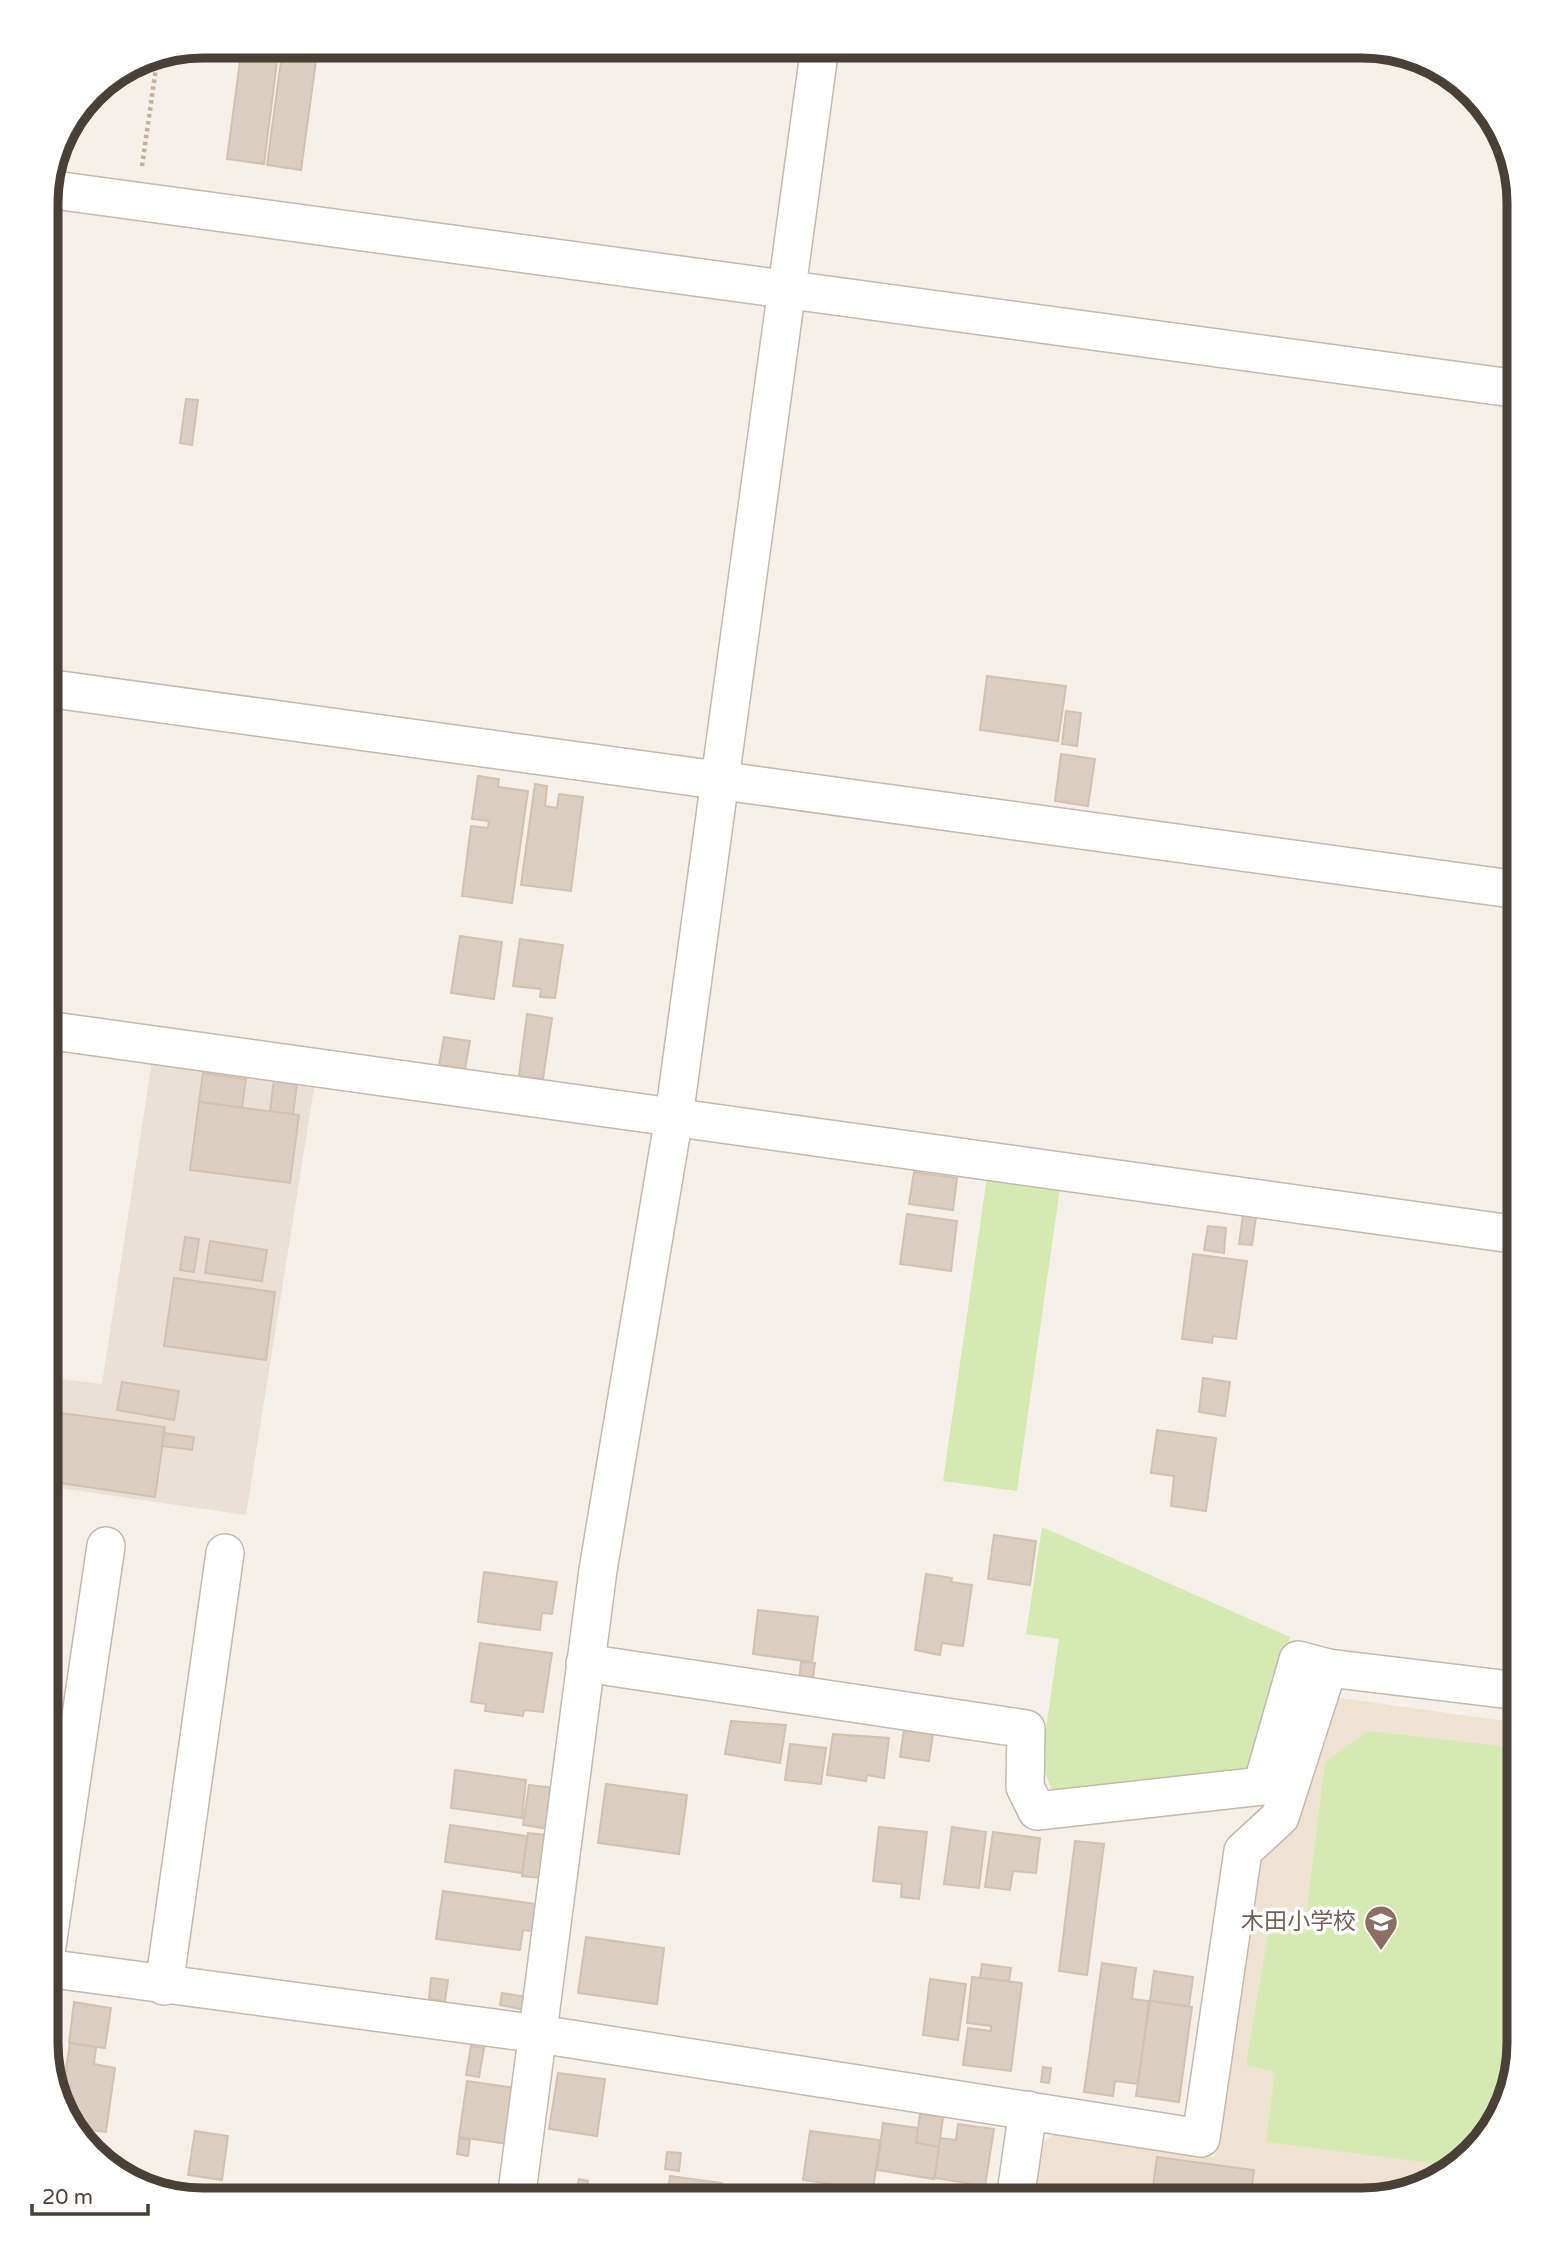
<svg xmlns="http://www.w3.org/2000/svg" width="1565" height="2246" font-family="'Varela Round','Noto Sans JP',sans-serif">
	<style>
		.residential { fill: #e9e1d7 }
		.education { fill: #eee3d3 }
		.green { fill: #d7e9b2 }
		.building { fill: #dacdc1; stroke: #d1c1b1; stroke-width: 2 }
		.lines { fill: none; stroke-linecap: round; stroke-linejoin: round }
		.street-casing { stroke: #c3b9ae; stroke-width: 40 }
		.path { stroke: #c2b09c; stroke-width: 4.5; stroke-dasharray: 3.5 3.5; stroke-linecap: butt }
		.street { stroke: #fff; stroke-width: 37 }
		.labels { text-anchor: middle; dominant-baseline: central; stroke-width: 7; stroke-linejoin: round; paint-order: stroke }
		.education-label { font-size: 23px; fill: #785e54; stroke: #fff; text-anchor: end }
		.rim { fill: none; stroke: #494037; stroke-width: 9 }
	</style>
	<rect width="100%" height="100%" fill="#f5f0e9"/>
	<polygon class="residential" points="152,1061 315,1082 246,1515 46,1486 46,1377 102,1384"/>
	<polygon class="education" points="1333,1697 1519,1723 1519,2044 1498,2122 1441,2179 1363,2200 1033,2200 1042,2142 1058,2132 1215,2157 1255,1860 1296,1828"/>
	<g class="green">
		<polygon points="988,1170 1061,1181 1017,1491 943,1481"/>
		<polygon points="1042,1527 1290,1637 1248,1768 1055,1798 1041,1763 1059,1639 1026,1634"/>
		<polygon points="1368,1731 1519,1748 1519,2044 1498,2122 1455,2166 1266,2142 1275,2072 1246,2065 1272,1912 1306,1916 1325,1762"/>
	</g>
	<g class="building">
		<polygon points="242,46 279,46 264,164 227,159"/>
		<polygon points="283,46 318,46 301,170 267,165"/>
		<polygon points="186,399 198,400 192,445 180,443"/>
		<polygon points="987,676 1066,686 1058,741 980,730"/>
		<polygon points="1066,711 1081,713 1077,746 1062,744"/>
		<polygon points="1061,754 1095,759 1088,806 1055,801"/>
		<polygon points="478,776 499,779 498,787 528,791 512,903 462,896 471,826 488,828 489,821 472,819"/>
		<polygon points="535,784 547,786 545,806 557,808 559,794 583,797 571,891 521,885"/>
		<polygon points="460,936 502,942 494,999 451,993"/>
		<polygon points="520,939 563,945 555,998 540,997 541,989 513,986"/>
		<polygon points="527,1014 552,1018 543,1079 519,1076"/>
		<polygon points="444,1037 470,1041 465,1069 439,1065"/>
		<polygon points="203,1073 246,1079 242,1108 199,1102"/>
		<polygon points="274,1080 297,1083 293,1115 270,1111"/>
		<polygon points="199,1102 299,1115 290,1183 190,1170"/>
		<polygon points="914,1172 957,1178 953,1210 909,1204"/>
		<polygon points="907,1214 957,1221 951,1271 900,1264"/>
		<polygon points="1243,1215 1256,1217 1252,1245 1239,1244"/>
		<polygon points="1208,1226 1226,1228 1224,1253 1204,1250"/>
		<polygon points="185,1237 199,1239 194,1272 180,1270"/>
		<polygon points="210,1241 267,1250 262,1281 205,1273"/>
		<polygon points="1193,1254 1247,1261 1236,1339 1213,1336 1212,1343 1182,1339"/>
		<polygon points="174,1278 275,1292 266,1360 164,1346"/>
		<polygon points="1203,1378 1230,1382 1225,1416 1199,1412"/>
		<polygon points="122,1382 179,1391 174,1420 117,1410"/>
		<polygon points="46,1411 165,1427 155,1497 46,1481"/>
		<polygon points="1157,1430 1216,1438 1206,1511 1171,1506 1174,1476 1151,1473"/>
		<polygon points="164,1433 194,1437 192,1450 162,1446"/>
		<polygon points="994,1535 1036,1541 1030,1585 988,1579"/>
		<polygon points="484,1572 557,1582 552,1614 542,1613 540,1630 478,1622"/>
		<polygon points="926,1574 952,1578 951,1582 972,1585 963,1646 942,1643 940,1655 915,1650"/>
		<polygon points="758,1610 818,1617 812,1662 753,1654"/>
		<polygon points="480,1643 552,1653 543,1712 524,1710 523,1716 485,1711 486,1704 471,1702"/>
		<polygon points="801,1662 815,1663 812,1684 799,1683"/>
		<polygon points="731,1721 786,1725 780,1763 725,1754"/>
		<polygon points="904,1729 933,1734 929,1761 900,1757"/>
		<polygon points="833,1734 889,1738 884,1778 867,1775 866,1781 827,1775"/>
		<polygon points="790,1744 826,1748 821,1784 785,1780"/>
		<polygon points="455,1770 526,1780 522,1818 451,1808"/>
		<polygon points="606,1784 687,1795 679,1854 598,1843"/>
		<polygon points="529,1785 555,1788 549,1829 523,1825"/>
		<polygon points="450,1825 527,1836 522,1873 445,1862"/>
		<polygon points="879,1827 927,1832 919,1899 901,1897 902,1884 873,1881"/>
		<polygon points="952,1827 986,1832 979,1888 944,1884"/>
		<polygon points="993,1832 1040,1838 1036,1873 1013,1871 1010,1890 985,1887"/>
		<polygon points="528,1833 547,1835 541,1878 522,1876"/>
		<polygon points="1075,1841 1104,1844 1087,1975 1059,1971"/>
		<polygon points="443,1891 543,1905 539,1932 523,1930 520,1950 436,1939"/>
		<polygon points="586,1937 664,1948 657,2004 578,1993"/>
		<polygon points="1102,1963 1136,1968 1132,1999 1149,2001 1138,2084 1115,2081 1113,2096 1084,2092"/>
		<polygon points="982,1964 1011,1968 1009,1981 980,1978"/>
		<polygon points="1154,1971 1193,1977 1189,2006 1150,2001"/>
		<polygon points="972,1977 1022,1983 1011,2071 963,2065 968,2028 991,2031 991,2026 967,2023"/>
		<polygon points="431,1978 448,1980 445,2001 429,1999"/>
		<polygon points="930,1979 966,1984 958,2040 923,2035"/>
		<polygon points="502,1993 527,1997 525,2010 500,2005"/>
		<polygon points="1150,2001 1192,2007 1179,2102 1136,2096"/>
		<polygon points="74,2002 111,2008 105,2048 69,2043"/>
		<polygon points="70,2043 96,2047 94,2064 115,2068 106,2132 72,2128 67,2122 61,2102"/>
		<polygon points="471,2046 484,2048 479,2077 466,2075"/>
		<polygon points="1043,2067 1051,2068 1049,2083 1041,2082"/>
		<polygon points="558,2073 605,2079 597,2136 549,2129"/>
		<polygon points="467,2081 516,2088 508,2144 459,2137"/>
		<polygon points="920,2114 943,2117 939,2147 916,2143"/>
		<polygon points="883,2123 918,2128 916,2143 939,2147 934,2179 877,2170"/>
		<polygon points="958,2124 994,2129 985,2186 935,2178 940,2138 956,2140"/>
		<polygon points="195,2131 228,2136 222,2180 188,2175"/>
		<polygon points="810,2131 880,2140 873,2190 803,2180"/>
		<polygon points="459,2138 470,2140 468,2156 457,2154"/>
		<polygon points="667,2152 681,2153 679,2171 665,2169"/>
		<polygon points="1157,2157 1254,2170 1250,2200 1045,2200 1047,2185 1151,2200"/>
		<polygon points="670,2176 722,2183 720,2200 667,2200"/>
		<polygon points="579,2179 588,2181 587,2190 577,2189"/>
		<polygon points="544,2194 586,2200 543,2200"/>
		<polygon points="452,2195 489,2200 451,2200"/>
	</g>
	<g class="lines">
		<g class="street-casing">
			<g id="street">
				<polyline points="47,189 1519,389"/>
				<polyline points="46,688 1519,890"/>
				<polyline points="46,1030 1519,1235"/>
				<polyline points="585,1663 1026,1729 1025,1787 1037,1811 1262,1786 1298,1660 1328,1668 1519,1691"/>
				<polyline points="46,1953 106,1546"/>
				<polyline points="46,1968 539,2034 1201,2138 1243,1851 1280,1817 1328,1668"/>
				<polyline points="164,1986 225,1553"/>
				<polyline points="516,2200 598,1570 674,1117 820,46"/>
				<polyline points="1015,2200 1028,2110"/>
			</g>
		</g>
		<polyline class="path" points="142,166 158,54"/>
		<use href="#street" class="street"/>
	</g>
	<defs>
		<g id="school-pin" transform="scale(1.75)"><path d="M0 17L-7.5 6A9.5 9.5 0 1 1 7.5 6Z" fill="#8d6e63" stroke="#fff"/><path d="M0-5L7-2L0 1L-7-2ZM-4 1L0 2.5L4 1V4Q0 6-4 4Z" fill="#fff"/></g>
	</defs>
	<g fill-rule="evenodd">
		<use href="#school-pin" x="1381" y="1922"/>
	</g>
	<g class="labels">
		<g class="education-label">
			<text x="1356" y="1922">木田小学校</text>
		</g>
	</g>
	<path d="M0 0H1565V2246H0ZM203 58H1362A145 145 0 0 1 1507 203V2043A145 145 0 0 1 1362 2188H203A145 145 0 0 1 58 2043V203A145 145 0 0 1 203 58Z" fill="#fff" fill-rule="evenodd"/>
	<path class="rim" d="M203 58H1362A145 145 0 0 1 1507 203V2043A145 145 0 0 1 1362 2188H203A145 145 0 0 1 58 2043V203A145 145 0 0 1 203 58Z"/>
	<path d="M32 2204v10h116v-10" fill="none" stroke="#494037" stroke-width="3.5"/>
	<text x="42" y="2204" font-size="21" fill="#494037" stroke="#ffffff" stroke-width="5" paint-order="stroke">20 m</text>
</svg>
